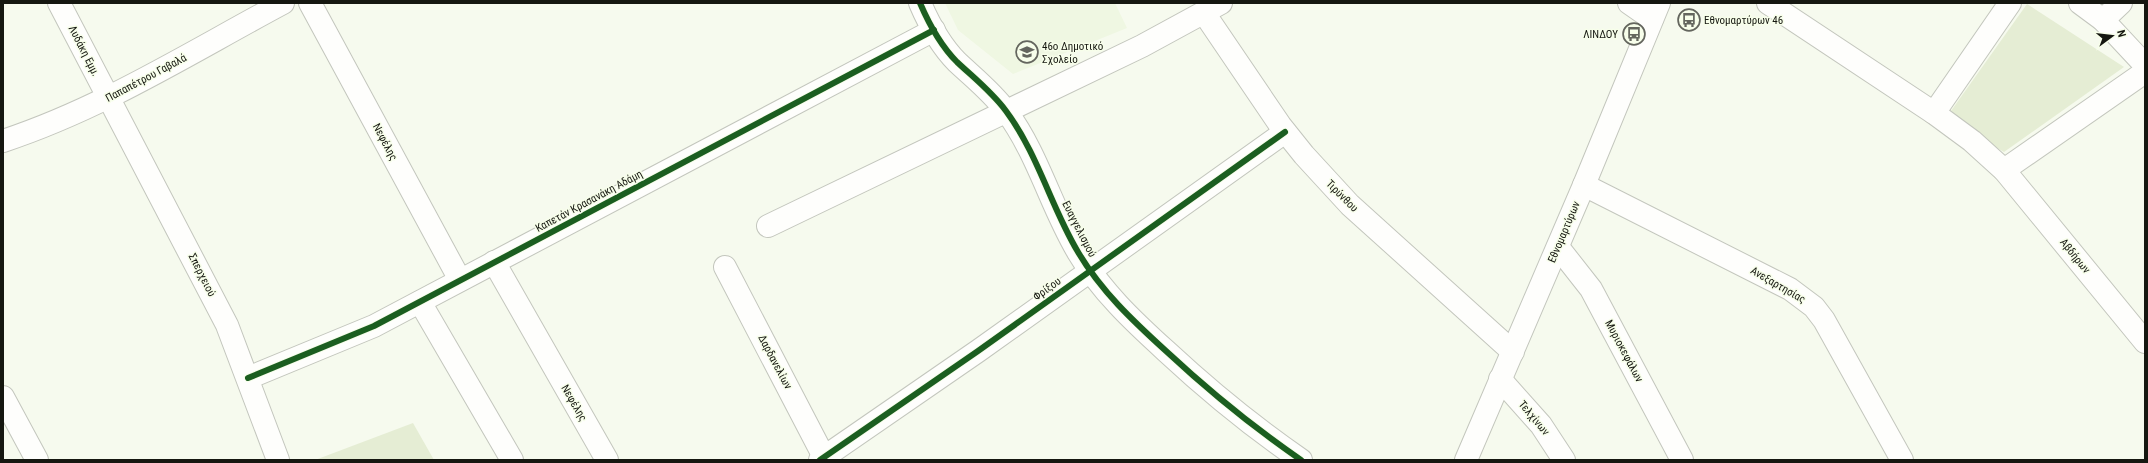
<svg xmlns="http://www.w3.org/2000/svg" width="2148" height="463" font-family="'Roboto Condensed',sans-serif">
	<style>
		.built { fill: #eff7e2 }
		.green { fill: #e5edd4 }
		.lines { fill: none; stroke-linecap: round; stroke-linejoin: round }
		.minor-casing { stroke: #c3c6bd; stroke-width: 24 }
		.tertiary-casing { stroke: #c3c6bd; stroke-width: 24 }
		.minor { stroke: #fefefc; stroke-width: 22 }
		.tertiary { stroke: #fefefc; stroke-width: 22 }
		.cycleway-casing { stroke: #f7feea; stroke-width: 8 }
		.cycleway { stroke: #1b5e20; stroke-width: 6 }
		.labels { text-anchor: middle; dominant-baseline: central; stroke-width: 3; stroke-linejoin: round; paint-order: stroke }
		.poi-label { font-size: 11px; fill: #151710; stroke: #f7feea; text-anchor: start }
		.street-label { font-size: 11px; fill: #151710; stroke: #f7feea }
	</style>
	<rect width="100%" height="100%" fill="#f6faee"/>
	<polygon class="built" points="945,3 1115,3 1127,28 1013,74 958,30"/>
	<g class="green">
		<polygon points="2027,4 2124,67 2004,152 1946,118"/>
		<polygon points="413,423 434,460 315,460"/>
	</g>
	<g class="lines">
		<g class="minor-casing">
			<g id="minor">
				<polyline points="59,3 227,325 278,460"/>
				<polyline points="310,3 460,280"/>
				<path d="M920,3C929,24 941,46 957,62C974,78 992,92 1006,111C1038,154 1051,207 1078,252C1101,291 1133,321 1166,351C1209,391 1253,427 1301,460"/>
				<polyline points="1629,3 1652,19"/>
				<polyline points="1768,3 1934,113 1972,141 2004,170 2145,342"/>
				<polyline points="2080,3 2103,20 2145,65"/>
				<polyline points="1204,13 1280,125 1304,155 1350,205 1513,352"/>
				<polyline points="2103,20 2121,3"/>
				<polyline points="1934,113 2010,3"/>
				<polyline points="2004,170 2145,72"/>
				<polyline points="1584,185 1790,289 1814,307 1824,320 1902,460"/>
				<polyline points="768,226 1142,46 1221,3"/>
				<polyline points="1558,247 1591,289 1682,460"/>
				<polyline points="494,262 607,460"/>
				<polyline points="725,267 824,457"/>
				<polyline points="420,302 512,460"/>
				<polyline points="248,378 374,326 934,30"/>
				<polyline points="1500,379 1541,425 1564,460"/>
				<polyline points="3,397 37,460"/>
				<polyline points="820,460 978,351 1285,132"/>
			</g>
		</g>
		<g class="tertiary-casing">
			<g id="tertiary">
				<path d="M3,141C103,108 191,52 283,3"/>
				<polyline points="1466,460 1584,185 1659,3"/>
			</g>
		</g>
		<use href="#minor" class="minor"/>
		<use href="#tertiary" class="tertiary"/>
		<g class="cycleway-casing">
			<g id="cycleway">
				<path d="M920,3C929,24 941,46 957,62C974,78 992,92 1006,111C1038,154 1051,207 1078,252C1101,291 1133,321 1166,351C1209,391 1253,427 1301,460"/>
				<polyline points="248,378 374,326 934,30"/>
				<polyline points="820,460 978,351 1285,132"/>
			</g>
		</g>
		<use href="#cycleway" class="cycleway"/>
	</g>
	<defs>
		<g id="bus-ring" transform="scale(1.15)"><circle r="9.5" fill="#f7feea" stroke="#64665e" stroke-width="1.5"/><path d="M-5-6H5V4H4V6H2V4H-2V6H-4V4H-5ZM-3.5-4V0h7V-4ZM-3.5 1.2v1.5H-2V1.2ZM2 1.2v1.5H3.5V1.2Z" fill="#64665e"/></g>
		<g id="school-ring" transform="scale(1.15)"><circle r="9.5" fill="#f7feea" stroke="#64665e" stroke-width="1.5"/><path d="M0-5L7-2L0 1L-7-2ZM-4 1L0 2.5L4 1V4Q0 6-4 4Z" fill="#64665e"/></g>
	</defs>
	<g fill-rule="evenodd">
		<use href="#bus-ring" x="1689" y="20"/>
		<use href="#bus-ring" x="1634" y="34"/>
		<use href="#school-ring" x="1027" y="52"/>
	</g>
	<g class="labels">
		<g class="poi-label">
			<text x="1704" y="20">Εθνομαρτύρων 46</text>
			<text x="1618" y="34" text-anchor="end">ΛΙΝΔΟΥ</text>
			<text x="1042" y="46">46ο Δημοτικό<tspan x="1042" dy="13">Σχολείο</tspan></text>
		</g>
		<g class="street-label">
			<text transform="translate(84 51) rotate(63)">Λυδάκη Εμμ.</text>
			<text transform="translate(146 78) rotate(-28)">Παπαπέτρου Γαβαλά</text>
			<text transform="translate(385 142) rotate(62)">Νεφέλης</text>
			<text transform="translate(1342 196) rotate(45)">Τιρύνθου</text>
			<text transform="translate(589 201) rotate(-28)">Καπετάν Κρασανάκη Αδάμη</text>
			<text transform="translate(1079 229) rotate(63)">Ευαγγελισμού</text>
			<text transform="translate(1564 232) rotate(-67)">Εθνομαρτύρων</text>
			<text transform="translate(2075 256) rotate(51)">Αβδήρων</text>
			<text transform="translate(202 275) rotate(63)">Σπερχειού</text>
			<text transform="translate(1778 285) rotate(30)">Ανεξαρτησίας</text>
			<text transform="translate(1047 289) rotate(-36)">Φρίξου</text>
			<text transform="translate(1624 351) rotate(62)">Μυριοκεφάλων</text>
			<text transform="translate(775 362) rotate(62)">Δαρδανελίων</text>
			<text transform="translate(574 403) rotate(60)">Νεφέλης</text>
			<text transform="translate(1534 418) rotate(50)">Τελχίνων</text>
		</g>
	</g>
	<rect width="2148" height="463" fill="none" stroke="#151710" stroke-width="8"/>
	<g transform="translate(2112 36) rotate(75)" stroke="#f7feea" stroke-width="3" paint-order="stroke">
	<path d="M0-3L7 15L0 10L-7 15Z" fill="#151710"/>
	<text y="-6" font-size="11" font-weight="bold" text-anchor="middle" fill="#151710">N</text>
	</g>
</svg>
